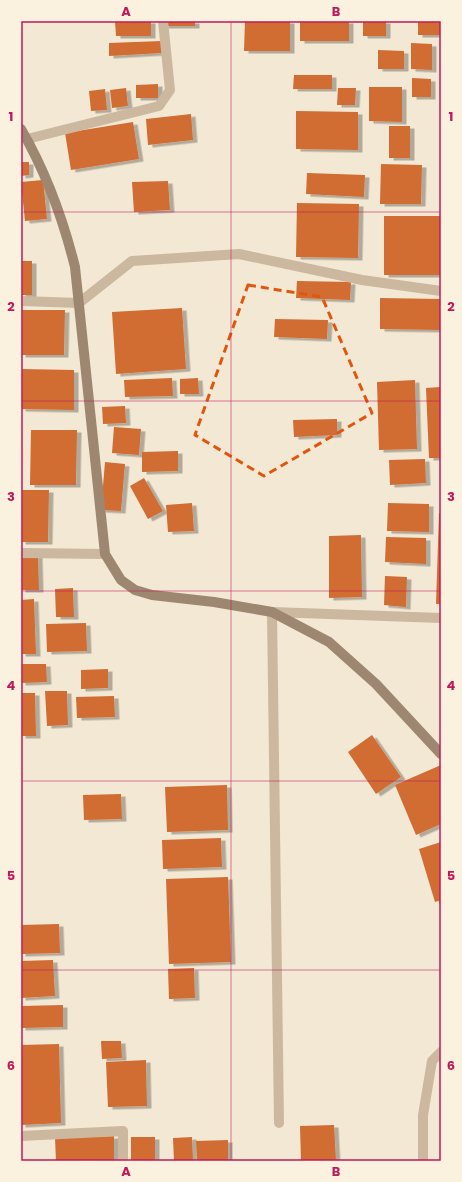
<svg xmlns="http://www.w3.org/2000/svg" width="462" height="1182" font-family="Poppins,sans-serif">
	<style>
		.building { fill: #d16c32; filter: url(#shadow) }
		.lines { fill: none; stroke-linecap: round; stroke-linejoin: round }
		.street { stroke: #cbb89f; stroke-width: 10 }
		.secondary { stroke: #9e8770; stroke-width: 10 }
		.marked { fill: none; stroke: #df570d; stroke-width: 3; stroke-dasharray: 8 5; stroke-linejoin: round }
		.grid { fill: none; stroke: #c2185b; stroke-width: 1; stroke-opacity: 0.55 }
		.neatline { fill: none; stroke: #c2185b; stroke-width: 1.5 }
		.grid-label { font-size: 13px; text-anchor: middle; font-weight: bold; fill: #c2185b }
	</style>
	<defs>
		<filter id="shadow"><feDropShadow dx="4.5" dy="2.5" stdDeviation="0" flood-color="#0004"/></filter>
	</defs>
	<rect width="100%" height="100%" fill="#f2e8d3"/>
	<g class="building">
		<polygon points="115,21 151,21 151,36 116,36"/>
		<rect x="164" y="21" width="31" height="5"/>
		<polygon points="245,21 290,21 290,51 244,51"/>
		<rect x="300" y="21" width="49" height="20"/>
		<rect x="363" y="21" width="23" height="15"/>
		<rect x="418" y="21" width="22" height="14"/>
		<polygon points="162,41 162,53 109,56 109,43"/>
		<polygon points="411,43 432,44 432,70 411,69"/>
		<polygon points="378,50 404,51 404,69 378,69"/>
		<polygon points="294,75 332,75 332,89 293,89"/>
		<polygon points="412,78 431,79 431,97 412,97"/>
		<polygon points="158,84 158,98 136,98 136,85"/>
		<polygon points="369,87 402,87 402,122 369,121"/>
		<polygon points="126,88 128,106 112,108 110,90"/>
		<polygon points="338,88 356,88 355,105 337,105"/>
		<polygon points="105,89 107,110 91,111 89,91"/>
		<polygon points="296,111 358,112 358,150 296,149"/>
		<polygon points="191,114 193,140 148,145 146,119"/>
		<polygon points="133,122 139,159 71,170 65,133"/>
		<rect x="389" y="126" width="21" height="32"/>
		<polygon points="21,162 29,162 29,175 21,176"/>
		<polygon points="381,164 422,165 421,204 380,204"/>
		<polygon points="307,173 365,175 364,197 306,194"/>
		<polygon points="43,180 47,219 25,221 21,182"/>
		<polygon points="168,181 170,210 134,212 132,182"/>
		<polygon points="297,203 359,204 358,258 296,257"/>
		<rect x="384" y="216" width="57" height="59"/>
		<rect x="21" y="261" width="11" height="34"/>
		<polygon points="297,281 351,282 350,300 296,298"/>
		<polygon points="380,298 441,299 441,330 380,329"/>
		<polygon points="182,308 186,369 116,374 112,312"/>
		<polygon points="21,310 65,310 64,355 21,355"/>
		<polygon points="275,319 328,320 327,339 274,337"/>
		<polygon points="21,369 74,370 74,410 21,409"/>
		<polygon points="172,378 173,396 125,397 124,380"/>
		<polygon points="198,378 199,394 180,394 180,379"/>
		<polygon points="415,380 417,449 379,450 377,382"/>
		<polygon points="441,387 441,458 429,458 426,388"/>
		<polygon points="125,406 126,423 103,424 102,407"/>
		<polygon points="337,419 337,435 294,437 293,420"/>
		<polygon points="114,427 141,429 139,455 112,453"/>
		<polygon points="31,430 77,430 76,485 30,485"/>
		<polygon points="178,451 178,471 142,472 142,452"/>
		<polygon points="425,459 426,483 390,485 389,460"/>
		<polygon points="105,462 125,464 121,511 101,510"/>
		<polygon points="144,478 163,511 148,519 130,486"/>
		<polygon points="21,490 49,490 48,542 21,542"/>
		<polygon points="192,503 194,531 168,532 166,505"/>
		<polygon points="388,503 429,504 429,532 387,531"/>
		<polygon points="439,513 441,513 441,604 436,604"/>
		<polygon points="361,535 362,597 329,598 329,536"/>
		<polygon points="386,537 426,538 426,564 385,562"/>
		<polygon points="38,554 39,590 21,590 21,555"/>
		<polygon points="385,576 407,577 406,607 384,605"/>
		<polygon points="73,588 74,617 56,617 55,589"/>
		<polygon points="34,599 36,654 21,654 21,600"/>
		<polygon points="86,623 87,651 47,652 46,624"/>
		<polygon points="21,664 46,664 47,682 21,683"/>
		<polygon points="108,669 108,688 81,689 81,670"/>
		<polygon points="45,691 67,691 68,725 47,726"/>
		<polygon points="21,693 35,693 36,736 21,736"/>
		<polygon points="114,696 115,717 77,718 76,697"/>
		<polygon points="372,735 401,777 376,794 348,752"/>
		<polygon points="441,765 441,824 416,835 395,785"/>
		<polygon points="227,785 228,830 167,832 165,787"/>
		<polygon points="121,794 122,819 84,820 83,795"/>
		<polygon points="221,838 222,867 163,869 162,840"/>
		<polygon points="441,842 441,900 435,902 419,849"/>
		<polygon points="228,877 231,962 169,964 166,879"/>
		<polygon points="59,924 60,953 21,954 21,925"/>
		<polygon points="53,960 55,996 21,998 21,961"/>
		<polygon points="194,968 195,998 169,999 168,969"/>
		<polygon points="63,1005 63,1027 21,1028 21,1006"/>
		<polygon points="101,1041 121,1041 122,1058 102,1059"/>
		<polygon points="59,1044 61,1123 21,1125 21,1045"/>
		<polygon points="146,1060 147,1106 108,1107 106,1062"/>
		<polygon points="334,1125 336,1161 301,1161 300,1126"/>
		<polygon points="114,1136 114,1161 56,1161 55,1138"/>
		<rect x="131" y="1137" width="24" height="24"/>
		<polygon points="192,1137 193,1161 174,1161 173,1138"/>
		<polygon points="228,1140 228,1161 197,1161 196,1141"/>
	</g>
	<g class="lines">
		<g class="street">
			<polyline points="27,139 159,106 170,90 163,21"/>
			<polyline points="21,301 79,303 132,261 239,254 362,280 441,291"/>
			<polyline points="21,553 105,554"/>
			<polyline points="279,1123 272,612 441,618"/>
			<polyline points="21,1136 123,1131 123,1161"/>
			<polyline points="423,1161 423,1115 432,1061 441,1052"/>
		</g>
		<path class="secondary" d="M21,129C46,172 63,219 75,267L105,554L121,580L135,590L152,595L214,602L272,612L329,642L376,684L441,754"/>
	</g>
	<path class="marked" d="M248,285L322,297L372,413L264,476L195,435Z"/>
	<path class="grid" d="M231,21V1161M21,212H441M21,401H441M21,591H441M21,781H441M21,970H441"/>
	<rect width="462" height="1182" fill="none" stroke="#faf1df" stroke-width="44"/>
	<rect x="22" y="22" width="418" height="1138" class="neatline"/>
	<g class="grid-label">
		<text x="126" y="16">A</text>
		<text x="336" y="16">B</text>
		<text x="11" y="121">1</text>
		<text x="451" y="121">1</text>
		<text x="11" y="311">2</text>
		<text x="451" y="311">2</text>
		<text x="11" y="501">3</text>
		<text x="451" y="501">3</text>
		<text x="11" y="690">4</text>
		<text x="451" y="690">4</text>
		<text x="11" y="880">5</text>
		<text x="451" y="880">5</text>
		<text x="11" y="1070">6</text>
		<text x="451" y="1070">6</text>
		<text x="126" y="1176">A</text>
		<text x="336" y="1176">B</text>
	</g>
</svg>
